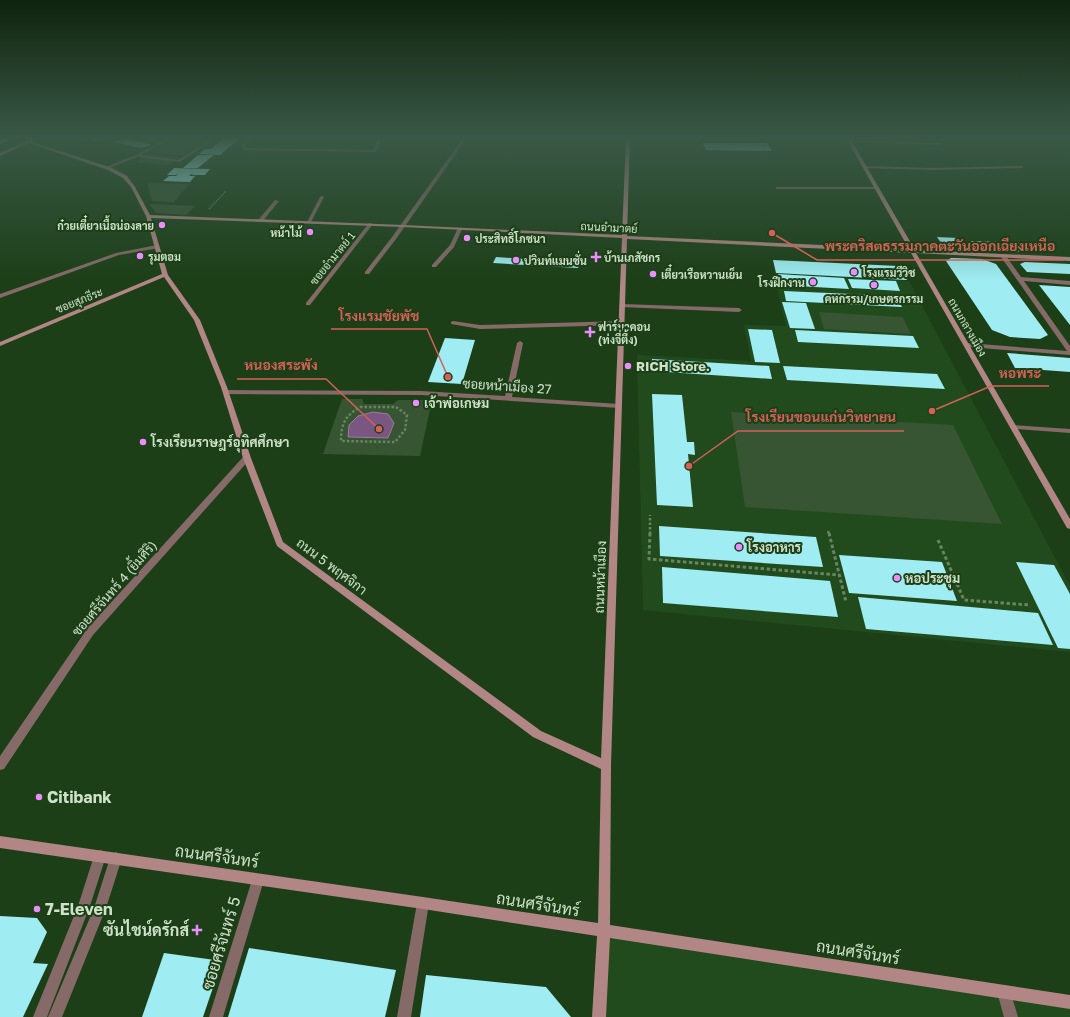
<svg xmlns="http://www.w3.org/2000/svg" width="1070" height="1017" font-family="'Golos Text',Sarabun,sans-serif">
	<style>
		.built { fill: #224b1d; fill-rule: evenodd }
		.green { fill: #375433 }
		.water { fill: #7c5682; stroke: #958098 }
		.building { fill: #9fedf3 }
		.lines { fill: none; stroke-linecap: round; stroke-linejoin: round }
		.path-far2 { stroke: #678463; stroke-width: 1.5; stroke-dasharray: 1.5 1; stroke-linecap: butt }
		.path-far1 { stroke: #678463; stroke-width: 2.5; stroke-dasharray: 2.5 2; stroke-linecap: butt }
		.path { stroke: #678463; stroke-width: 3; stroke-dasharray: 3.5 2.5; stroke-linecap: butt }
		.lane { fill: #856a68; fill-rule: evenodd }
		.street { fill: #856a68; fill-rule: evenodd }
		.secondary { fill: #b18684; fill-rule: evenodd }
		.poi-dot { fill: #eb8dfc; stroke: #1c3f17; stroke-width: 1.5 }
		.labels { text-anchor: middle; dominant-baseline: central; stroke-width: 4; stroke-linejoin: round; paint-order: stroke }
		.far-poi-label { font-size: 11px; font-weight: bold; fill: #cee2ca; stroke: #1c3f17; text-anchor: start }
		.far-street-label { font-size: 11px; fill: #cee2ca; stroke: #1c3f17 }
		.poi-label { font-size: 13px; font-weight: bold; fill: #cee2ca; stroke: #1c3f17; text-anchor: start }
		.street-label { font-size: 13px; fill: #cee2ca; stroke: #1c3f17 }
		.near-poi-label { font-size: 16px; font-weight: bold; fill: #cee2ca; stroke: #1c3f17; text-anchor: start }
		.near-street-label { font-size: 16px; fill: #cee2ca; stroke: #1c3f17 }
		.leader { fill: none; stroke: #d46059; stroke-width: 1.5 }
		.callout-dot { fill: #d46059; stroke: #1c3f17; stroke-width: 1.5 }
		.callout-label { font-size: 14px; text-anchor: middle; font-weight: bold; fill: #d46059; stroke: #1c3f17; stroke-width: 4; stroke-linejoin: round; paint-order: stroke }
	</style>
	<rect width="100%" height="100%" fill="#1c3f17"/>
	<g class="built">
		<path d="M774,274L909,281L1070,586V652L643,610L637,355L751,361L744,325L786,326ZM819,313L903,317L911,333V334Z"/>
		<polygon points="604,931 1070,1002 1070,1017 599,1017"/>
	</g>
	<g class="green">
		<polygon points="173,138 204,141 182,156 150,152"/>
		<polygon points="148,154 180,157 168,165 136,162"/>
		<polygon points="147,183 189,184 174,202 152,201"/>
		<polygon points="149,204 195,206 186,215 156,213"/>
		<polygon points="819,312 903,317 911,334 824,329"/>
		<polygon points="342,399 362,399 364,404 393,404 398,400 432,400 420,456 323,454"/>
		<polygon points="731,412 953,425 1002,524 745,507"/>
	</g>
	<polygon class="water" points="373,412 388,414 394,423 388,438 348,437 349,425 358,416"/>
	<g class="building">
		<polygon points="0,138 14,138 0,144"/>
		<polygon points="78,138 100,138 94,141"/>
		<polygon points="126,138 152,145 141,148 114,142"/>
		<polygon points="224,138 240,138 220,155 199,154 205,149 211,149"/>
		<polygon points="703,143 767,143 772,151 706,150"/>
		<polygon points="198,155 214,155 198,168 183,168"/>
		<polygon points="174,168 210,169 205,175 192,175 193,173 189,176 195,176 190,182 163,181 169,176 176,176 179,173 185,173 179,173 176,175 167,175"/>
		<polygon points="937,237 959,238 967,249 944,247"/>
		<polygon points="969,241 1035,243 1044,252 976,250"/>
		<polygon points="496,257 580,263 578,268 493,263"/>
		<polygon points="951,258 982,259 996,264 1048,335 1040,339 1010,337 992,330 946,261"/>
		<polygon points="773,260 898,266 907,280 776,273"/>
		<polygon points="1025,262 1070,264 1070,274 1027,272 1020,264"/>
		<polygon points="778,274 844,278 849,289 780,285"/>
		<polygon points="848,279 896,281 900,291 852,288"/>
		<polygon points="1039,285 1070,287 1070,325"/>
		<polygon points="784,291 896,296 902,307 786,301"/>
		<polygon points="782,302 806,303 815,329 790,328"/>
		<polygon points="748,329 772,330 780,363 755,362"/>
		<polygon points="795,330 913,336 919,348 798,342"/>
		<polygon points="445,338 475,340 462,384 428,382"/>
		<polygon points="1007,353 1070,358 1070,372 1015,368"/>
		<polygon points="652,359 769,366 772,379 652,371"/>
		<polygon points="783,366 937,374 945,389 787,380"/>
		<polygon points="652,394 682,395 687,442 694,442 695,455 688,454 693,507 657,505"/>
		<polygon points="659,526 816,537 823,567 660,556"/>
		<polygon points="839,555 942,562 957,601 849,593"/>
		<polygon points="1016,562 1054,565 1070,594 1070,649 1058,648"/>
		<polygon points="662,567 830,581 838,617 663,603"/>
		<polygon points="858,597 1038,613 1053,645 866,629"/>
		<polygon points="0,916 37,918 47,932 33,963 48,964 23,1017 0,1017"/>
		<polygon points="249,948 396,970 385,1017 228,1017"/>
		<polygon points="164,953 222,961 203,1017 142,1017"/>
		<polygon points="426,975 546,987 571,1017 420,1017"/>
	</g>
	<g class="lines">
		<polyline class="path-far2" points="209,209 226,191"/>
		<g class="path-far1">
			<path d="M360,407H396L407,415L405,430L395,442L341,441C341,424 345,416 360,407Z"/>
			<polyline points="828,531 829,534"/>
			<polyline points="650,534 650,515"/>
		</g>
		<g class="path">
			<polyline points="650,533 649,559 839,575"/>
			<polyline points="829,533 846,602"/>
			<polyline points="938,540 964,600 1030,605"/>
		</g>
		<g class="lane">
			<polygon points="167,138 173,138 141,155 178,160 212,138 217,138 180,162 137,157 107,169 103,168 136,155"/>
			<polygon points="849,140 941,143 943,144 941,145 850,142"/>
			<polygon points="1002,256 1006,256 1021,277 1070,281 1070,285 1024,281 1070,346 1070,355 968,347 965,345 968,343 1067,351 1001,257"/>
			<polygon points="100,850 104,852 106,856 90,906 47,1017 33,1017 78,906 94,856 96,852"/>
			<polygon points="116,852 120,854 122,858 106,908 62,1017 48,1017 94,908 110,858 112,854"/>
		</g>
		<g class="street">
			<polygon points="248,138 253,138 246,145 245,148 373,150 378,138 382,138 377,151 375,152 242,150 242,145"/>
			<polygon points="463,138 467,138 396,239 369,274 365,274 365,272 392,237"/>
			<polygon points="865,166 932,168 1022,166 1024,167 1022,168 932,170 863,168 863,167"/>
			<polygon points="778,187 877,187 879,188 877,189 776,189 776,187"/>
			<polygon points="322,196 324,197 311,222 307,223 307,222 320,197"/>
			<polygon points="275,200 279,201 263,221 259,221 259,219"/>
			<polygon points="369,223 373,224 310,305 306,305 306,303"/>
			<polygon points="458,228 462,229 454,247 436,267 432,267 432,265 450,245"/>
			<polygon points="157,245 159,246 159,248 119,255 0,298 0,294 116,253"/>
			<polygon points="622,304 739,308 742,310 739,312 620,307 619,306"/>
			<polygon points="453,321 480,325 622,321 625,323 622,325 480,329 451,324 451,322"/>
			<polygon points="520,341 523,343 512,397 619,404 622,406 619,408 421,395 226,394 223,392 226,390 421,391 505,396 517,343"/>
			<polygon points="1012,425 1070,429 1070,433 1015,429 1012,429 1011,427"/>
			<polygon points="244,456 247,456 251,458 93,635 4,769 0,770 0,756 87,629"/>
			<polygon points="258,874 262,876 264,880 223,1017 209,1017 252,880 254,876"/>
			<polygon points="423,897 427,899 429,903 411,1017 397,1017 417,903 419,899"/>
			<polygon points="1004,985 1009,987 1018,1017 1004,1017 997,992 999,987"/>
		</g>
		<path class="secondary" d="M33,138H39L32,142L112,168L127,176L135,187L150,215L403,225L622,235L626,138H630L627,236L909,249L846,138H850L915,250L1070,257V261L916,253L1070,519V529L1067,528L911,253L627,239L611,766L610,925L1070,995V1009L610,938L606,1017H592L597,936L423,909L0,848V836L423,897L598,923L601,769L533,737L277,546L243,458L221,387L194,320L164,277L0,346V342L162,274L146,216L131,187L123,178L108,170L29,143L0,156V153ZM151,218L403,227L622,238L601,758L541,731L283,542L251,458L227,387L200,320L168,275Z"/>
	</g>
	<linearGradient id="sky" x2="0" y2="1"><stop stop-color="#0f230d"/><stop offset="0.49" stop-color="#3a5847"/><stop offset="1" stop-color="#3a5847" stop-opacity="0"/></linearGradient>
	<rect width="1070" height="281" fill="url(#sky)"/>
	<g class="poi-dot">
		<circle cx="162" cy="225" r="4"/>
		<circle cx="310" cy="232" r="4"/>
		<circle cx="467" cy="238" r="4"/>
		<circle cx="140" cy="256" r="4"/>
		<path d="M594 251h4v4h4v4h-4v4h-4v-4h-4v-4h4z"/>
		<circle cx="516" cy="260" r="4"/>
		<circle cx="854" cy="272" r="4"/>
		<circle cx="653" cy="274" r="4"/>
		<circle cx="813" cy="282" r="4"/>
		<circle cx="874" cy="285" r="4"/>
		<path d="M588 326h4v4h4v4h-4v4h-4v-4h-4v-4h4z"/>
		<circle cx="628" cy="366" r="4"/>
		<circle cx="416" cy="403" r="4"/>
		<circle cx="143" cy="442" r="4"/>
		<circle cx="739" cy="547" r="4"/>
		<circle cx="897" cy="578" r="4"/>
		<circle cx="39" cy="797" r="4"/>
		<circle cx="37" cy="909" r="4"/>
		<path d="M195 924h4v4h4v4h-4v4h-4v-4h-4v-4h4z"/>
	</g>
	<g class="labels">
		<g class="far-poi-label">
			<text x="154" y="225" text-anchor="end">ก๋วยเตี๋ยวเนื้อน่องลาย</text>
			<text x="302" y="232" text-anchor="end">หน้าไม้</text>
			<text x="475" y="238">ประสิทธิ์โภชนา</text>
			<text x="148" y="256">รุมตอม</text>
			<text x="604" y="257">บ้านเภสัชกร</text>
			<text x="524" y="260">ปวินท์แมนชั่น</text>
			<text x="862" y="272">โรงแรมวีวิช</text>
			<text x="661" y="274">เตี๋ยวเรือหวานเย็น</text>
			<text x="805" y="282" text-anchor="end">โรงฝึกงาน</text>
			<text x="874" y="298" text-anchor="middle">คหกรรม/เกษตรกรรม</text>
			<text x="598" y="326">ฟาร์มาคอน<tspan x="598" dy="13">(ท่งจี่ตึ้ง)</tspan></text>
		</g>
		<g class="far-street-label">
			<text transform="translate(609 227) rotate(3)">ถนนอำมาตย์</text>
			<text transform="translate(332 258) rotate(-51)">ซอยอำมาตย์ 1</text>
			<text transform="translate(79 300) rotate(-22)">ซอยสุภธีระ</text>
			<text transform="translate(968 327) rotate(60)">ถนนกลางเมือง</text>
		</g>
		<g class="poi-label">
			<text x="636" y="366">RICH Store.</text>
			<text x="424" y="403">เจ้าพ่อเกษม</text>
			<text x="151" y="442">โรงเรียนราษฎร์อุทิศศึกษา</text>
			<text x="747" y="547">โรงอาหาร</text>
			<text x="905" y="578">หอประชุม</text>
		</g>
		<g class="street-label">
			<text transform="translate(507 386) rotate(4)">ซอยหน้าเมือง 27</text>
			<text transform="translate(332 566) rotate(37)">ถนน 5 พฤศจิกา</text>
			<text transform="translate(600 577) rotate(-88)">ถนนหน้าเมือง</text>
			<text transform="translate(114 588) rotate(-49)">ซอยศรีจันทร์ 4 (ยิ้มศิริ)</text>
		</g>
		<g class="near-poi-label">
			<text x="47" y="797">Citibank</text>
			<text x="45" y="909">7-Eleven</text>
			<text x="189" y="930" text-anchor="end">ซันไชน์ดรักส์</text>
		</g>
		<g class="near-street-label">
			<text transform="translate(217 856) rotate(8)">ถนนศรีจันทร์</text>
			<text transform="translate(538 904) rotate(9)">ถนนศรีจันทร์</text>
			<text transform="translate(221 943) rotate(-73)">ซอยศรีจันทร์ 5</text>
			<text transform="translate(858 952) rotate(9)">ถนนศรีจันทร์</text>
		</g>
	</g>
	<path class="leader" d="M772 233L817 260H1064M448 377L427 329H331M379 429L326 379H237M932 411L991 386H1049M689 466L738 431H904"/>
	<g class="callout-dot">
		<circle cx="772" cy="233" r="4"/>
		<circle cx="448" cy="377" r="4"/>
		<circle cx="379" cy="429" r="4"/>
		<circle cx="932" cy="411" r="4"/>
		<circle cx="689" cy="466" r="4"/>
	</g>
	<g class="callout-label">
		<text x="940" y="251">พระคริสตธรรมภาคตะวันออกเฉียงเหนือ</text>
		<text x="379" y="321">โรงแรมชัยพัช</text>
		<text x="281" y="370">หนองสระพัง</text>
		<text x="1020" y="378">หอพระ</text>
		<text x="821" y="422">โรงเรียนขอนแก่นวิทยายน</text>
	</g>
</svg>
